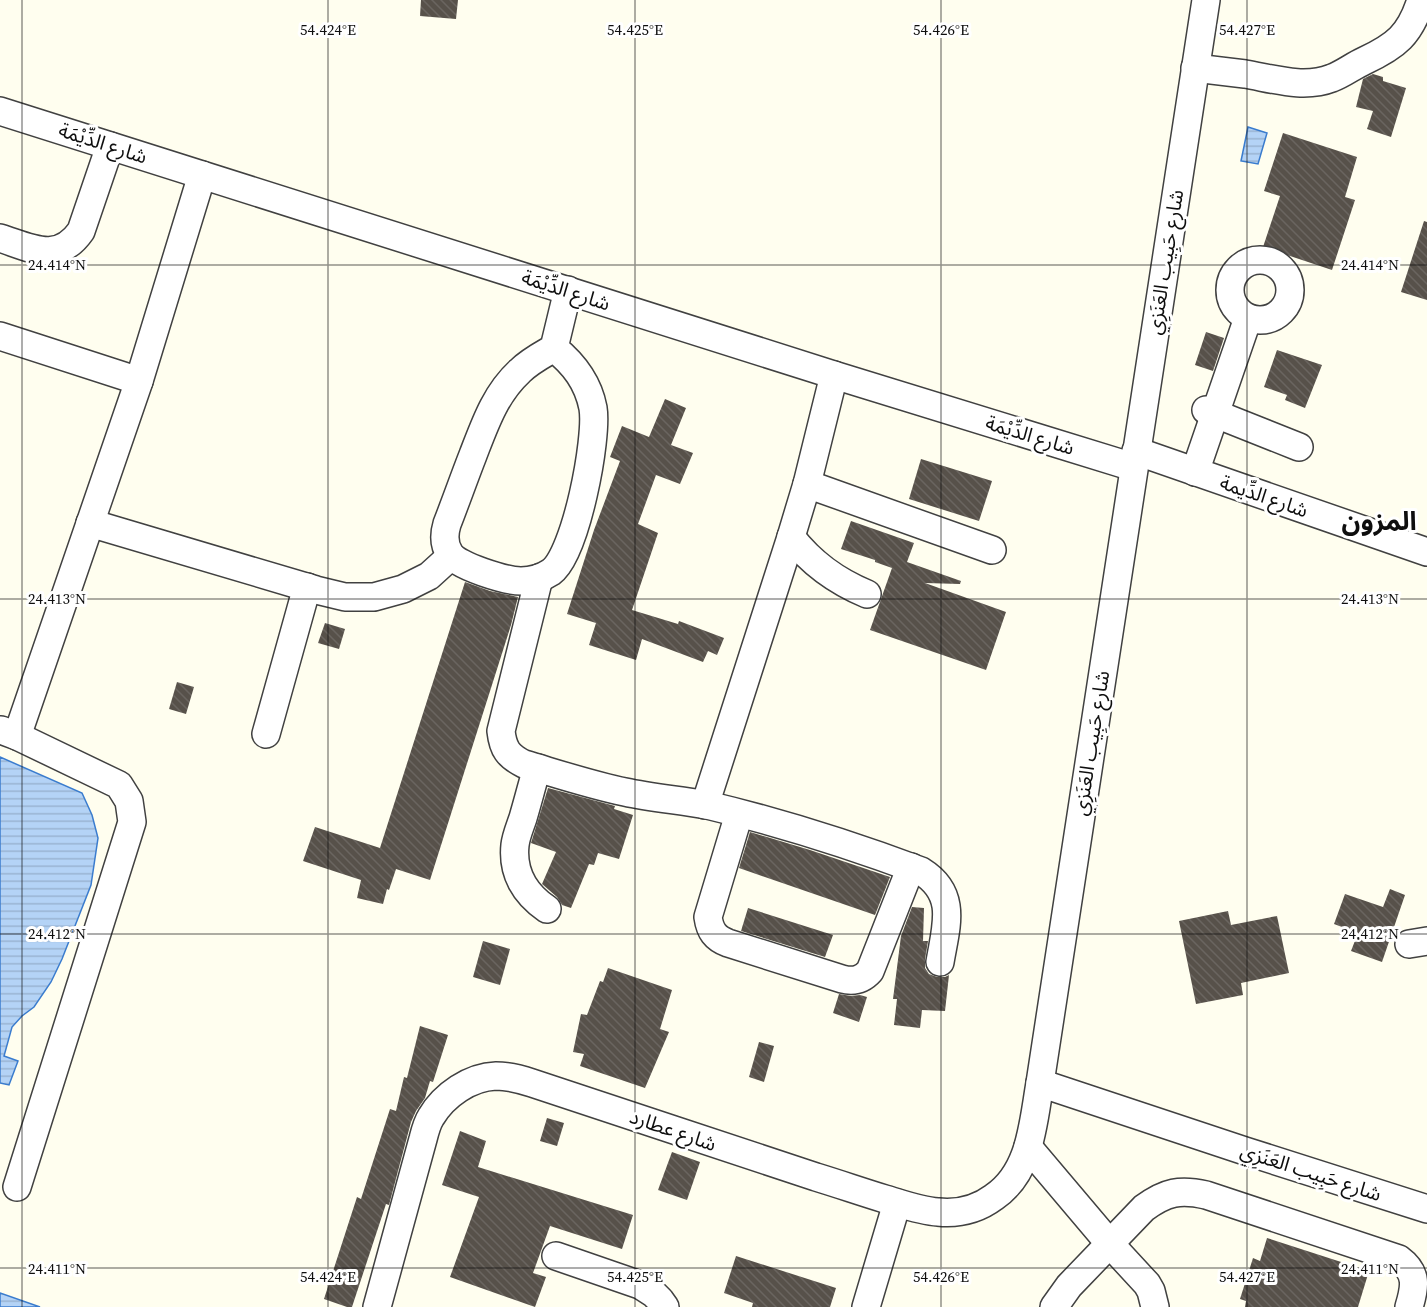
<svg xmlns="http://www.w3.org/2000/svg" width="1427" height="1307" font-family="'Source Serif 4','Noto Sans Arabic',serif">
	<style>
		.water { fill: url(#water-rules); stroke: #3a7cce; stroke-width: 1.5 }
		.building { fill: url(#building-back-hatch) }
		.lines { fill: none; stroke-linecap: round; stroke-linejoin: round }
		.minor-casing { stroke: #414141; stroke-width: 30 }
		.minor { stroke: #fff; stroke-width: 27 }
		.ticks { fill: none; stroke: #0e0e0e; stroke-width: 1.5; stroke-opacity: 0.45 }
		.labels { text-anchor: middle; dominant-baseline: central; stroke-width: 6; stroke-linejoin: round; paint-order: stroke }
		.street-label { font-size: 20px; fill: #0e0e0e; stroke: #fff }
		.district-label { font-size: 26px; font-weight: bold; fill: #0e0e0e; stroke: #fff }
		.ticks-label { font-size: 15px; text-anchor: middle; fill: #0e0e0e; stroke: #fff; stroke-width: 6; stroke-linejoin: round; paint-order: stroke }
	</style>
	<defs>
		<pattern id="water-rules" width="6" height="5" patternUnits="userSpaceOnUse" patternTransform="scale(1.5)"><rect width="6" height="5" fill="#b4d3f6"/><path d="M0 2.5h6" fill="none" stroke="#9ab4d2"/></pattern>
		<pattern id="building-back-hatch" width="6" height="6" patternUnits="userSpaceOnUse" patternTransform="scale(1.5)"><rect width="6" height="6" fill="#57514a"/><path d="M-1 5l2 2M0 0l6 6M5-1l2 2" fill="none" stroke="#6a6560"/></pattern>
	</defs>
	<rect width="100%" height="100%" fill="#fffeef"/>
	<g class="water">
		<polygon points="1248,127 1267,133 1258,164 1241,161"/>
		<polygon points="0,757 82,793 92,815 98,838 91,885 62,959 51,982 34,1007 22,1016 12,1027 4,1056 18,1061 9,1085 0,1083"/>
		<polygon points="0,1293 40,1307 0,1307"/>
	</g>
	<g class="building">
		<polygon points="421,0 458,0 456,19 420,16"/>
		<polygon points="1373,74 1383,77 1383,81 1406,88 1391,137 1367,129 1373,111 1356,107 1363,79"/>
		<polygon points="1283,133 1357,157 1345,197 1355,200 1332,270 1263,247 1280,196 1264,191"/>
		<polygon points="1424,221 1427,222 1427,300 1401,292"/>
		<polygon points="1206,332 1224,338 1213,371 1195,365"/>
		<polygon points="1277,350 1322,365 1305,408 1285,400 1287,395 1264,387"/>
		<polygon points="665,399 686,408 671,445 693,453 680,484 656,475 638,524 658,533 632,610 678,624 679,621 724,638 717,655 708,651 703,662 642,639 636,660 589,645 596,623 567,614 594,530 620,461 610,457 622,426 649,437"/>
		<polygon points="921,459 992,481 979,521 909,499"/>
		<polygon points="851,521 914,543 907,562 961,581 960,584 925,583 1006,612 986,670 870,630 892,568 875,562 875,560 841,549"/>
		<polygon points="465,582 490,591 518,597 511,625 430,880 396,869 389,890 387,889 383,904 357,898 361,880 303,861 315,827 380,848"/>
		<polygon points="325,623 345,629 339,649 318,643"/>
		<polygon points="177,682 194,687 186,714 169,709"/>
		<polygon points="548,788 615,806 614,809 633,815 619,859 598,853 594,865 589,864 571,908 562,905 557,897 542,884 556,852 531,843"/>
		<polygon points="750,832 810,850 890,877 875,915 739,868"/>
		<polygon points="1390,889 1405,895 1382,962 1351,951 1358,933 1334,924 1345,894 1383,907"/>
		<polygon points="912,907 924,908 923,941 928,941 925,959 925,968 929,974 937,977 945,977 949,975 945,1011 922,1010 920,1028 894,1025 897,999 893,999 901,936"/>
		<polygon points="748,908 833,935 825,957 741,931"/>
		<polygon points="1228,911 1231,925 1277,916 1289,973 1241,983 1243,995 1196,1004 1179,921"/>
		<polygon points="483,941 510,949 500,985 473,977"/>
		<polygon points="608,968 672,990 660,1029 669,1032 645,1088 580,1066 584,1054 573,1052 581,1014 587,1015 600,981 603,982"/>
		<polygon points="839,994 851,996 860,995 867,997 859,1022 833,1013"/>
		<polygon points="420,1026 448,1035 433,1082 430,1081 425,1098 416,1111 411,1122 389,1205 386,1204 352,1307 347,1307 324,1299 357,1197 361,1199 390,1109 396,1111 404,1077 407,1078"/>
		<polygon points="759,1042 774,1046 764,1082 749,1077"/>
		<polygon points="547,1118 564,1123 557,1146 540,1141"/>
		<polygon points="460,1131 486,1141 478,1167 633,1215 622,1249 550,1226 533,1273 546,1277 535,1307 450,1277 479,1197 442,1185"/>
		<polygon points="672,1152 700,1162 687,1200 658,1190"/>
		<polygon points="1267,1238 1369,1271 1358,1307 1245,1307 1246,1301 1240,1299 1253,1258 1260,1261"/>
		<polygon points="736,1256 836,1288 830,1307 752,1307 753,1303 724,1293"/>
	</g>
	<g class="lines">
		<g class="minor-casing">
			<g id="minor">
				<path d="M1195,68C1212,70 1229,72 1245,74C1274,79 1304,89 1332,78C1343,74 1353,66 1364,61C1396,46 1410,35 1421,0"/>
				<polyline points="0,111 834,375 1133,467"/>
				<path d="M0,238C31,248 58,264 81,231L110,146"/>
				<circle cx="1260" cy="290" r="30"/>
				<polyline points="0,336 139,381"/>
				<path d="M554,348C574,364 588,382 593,408C598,438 576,554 551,572C542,578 531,581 521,581C506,581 457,566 450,554C443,544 444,534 447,524C456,501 464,478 473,455C485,424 495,394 520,371C530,361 542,355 554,348L568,290"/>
				<polyline points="1206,410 1299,447"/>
				<polyline points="1136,451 1427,552"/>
				<polyline points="1195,472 1248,318"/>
				<polyline points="807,484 992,550"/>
				<polyline points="90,523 316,590 345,597 374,597 403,589 429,576 451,556"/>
				<path d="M791,537C812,564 836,581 867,594"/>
				<path d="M539,578L501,731C503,749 508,756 524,764C558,774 591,785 625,792C652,798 680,800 707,805C779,822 851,845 921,871C958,894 946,926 940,962"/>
				<polyline points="1,730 17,736 119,785 129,801 132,822 17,1187"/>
				<polyline points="266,734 307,587"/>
				<polyline points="17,736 139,381 202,175"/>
				<path d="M537,768C532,785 528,801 523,818C520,827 516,836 515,845C512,873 525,894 547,909"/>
				<polyline points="705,805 791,537 807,484 834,375"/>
				<path d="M739,814L708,917C710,931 715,938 728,943L842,979C854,982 862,980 870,971L911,867"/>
				<polyline points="1409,944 1427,941"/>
				<polyline points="1040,1083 1245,1151 1427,1209"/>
				<polyline points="1028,1147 1110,1244 1147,1284 1151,1291 1155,1307"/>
				<polyline points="556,1256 640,1285 654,1294 660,1300 665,1307"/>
				<path d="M377,1307L423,1139C425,1131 427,1123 431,1117C444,1095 470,1077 496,1076C509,1076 520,1079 532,1083C627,1114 721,1146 816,1177C839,1184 862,1192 885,1199C902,1204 921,1211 938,1212C958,1214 978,1209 994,1197C1031,1172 1033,1123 1040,1083L1206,0"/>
				<polyline points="866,1307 897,1203"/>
				<path d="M1054,1307L1069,1286L1144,1208C1166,1192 1180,1189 1206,1195L1399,1259C1418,1273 1415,1287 1409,1307"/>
			</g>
		</g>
		<use href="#minor" class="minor"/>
	</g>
	<path class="ticks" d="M22,0V1307M328,0V1307M635,0V1307M941,0V1307M1247,0V1307M0,265H1427M0,599H1427M0,934H1427M0,1268H1427"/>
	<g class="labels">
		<g class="street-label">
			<text transform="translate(103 143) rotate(18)">شارع الدِّيْمَة</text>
			<text transform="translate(1165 262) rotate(-81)">شارع حَبِيب العَنَزِي</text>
			<text transform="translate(566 290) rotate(18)">شارع الدِّيْمَة</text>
			<text transform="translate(1030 435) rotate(17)">شارع الدِّيْمَة</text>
			<text transform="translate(1264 496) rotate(19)">شارع الدِّيمة</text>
			<text transform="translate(1091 743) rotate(-81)">شارع حَبِيب العَنَزِي</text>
			<text transform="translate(673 1130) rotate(19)">شارع عطارد</text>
			<text transform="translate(1311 1172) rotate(18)">شارع حَبِيب العَنَزِي</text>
		</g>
		<g class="district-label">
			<text x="1379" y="521">المزون</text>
		</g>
	</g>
	<g class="ticks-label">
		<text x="328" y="35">54.424°E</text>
		<text x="635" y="35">54.425°E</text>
		<text x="941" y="35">54.426°E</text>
		<text x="1247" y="35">54.427°E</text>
		<text x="57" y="270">24.414°N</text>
		<text x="1370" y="270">24.414°N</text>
		<text x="57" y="604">24.413°N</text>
		<text x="1370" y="604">24.413°N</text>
		<text x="57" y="939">24.412°N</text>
		<text x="1370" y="939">24.412°N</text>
		<text x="57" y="1274">24.411°N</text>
		<text x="1370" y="1274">24.411°N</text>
		<text x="328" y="1282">54.424°E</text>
		<text x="635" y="1282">54.425°E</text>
		<text x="941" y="1282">54.426°E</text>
		<text x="1247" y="1282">54.427°E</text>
	</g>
</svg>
